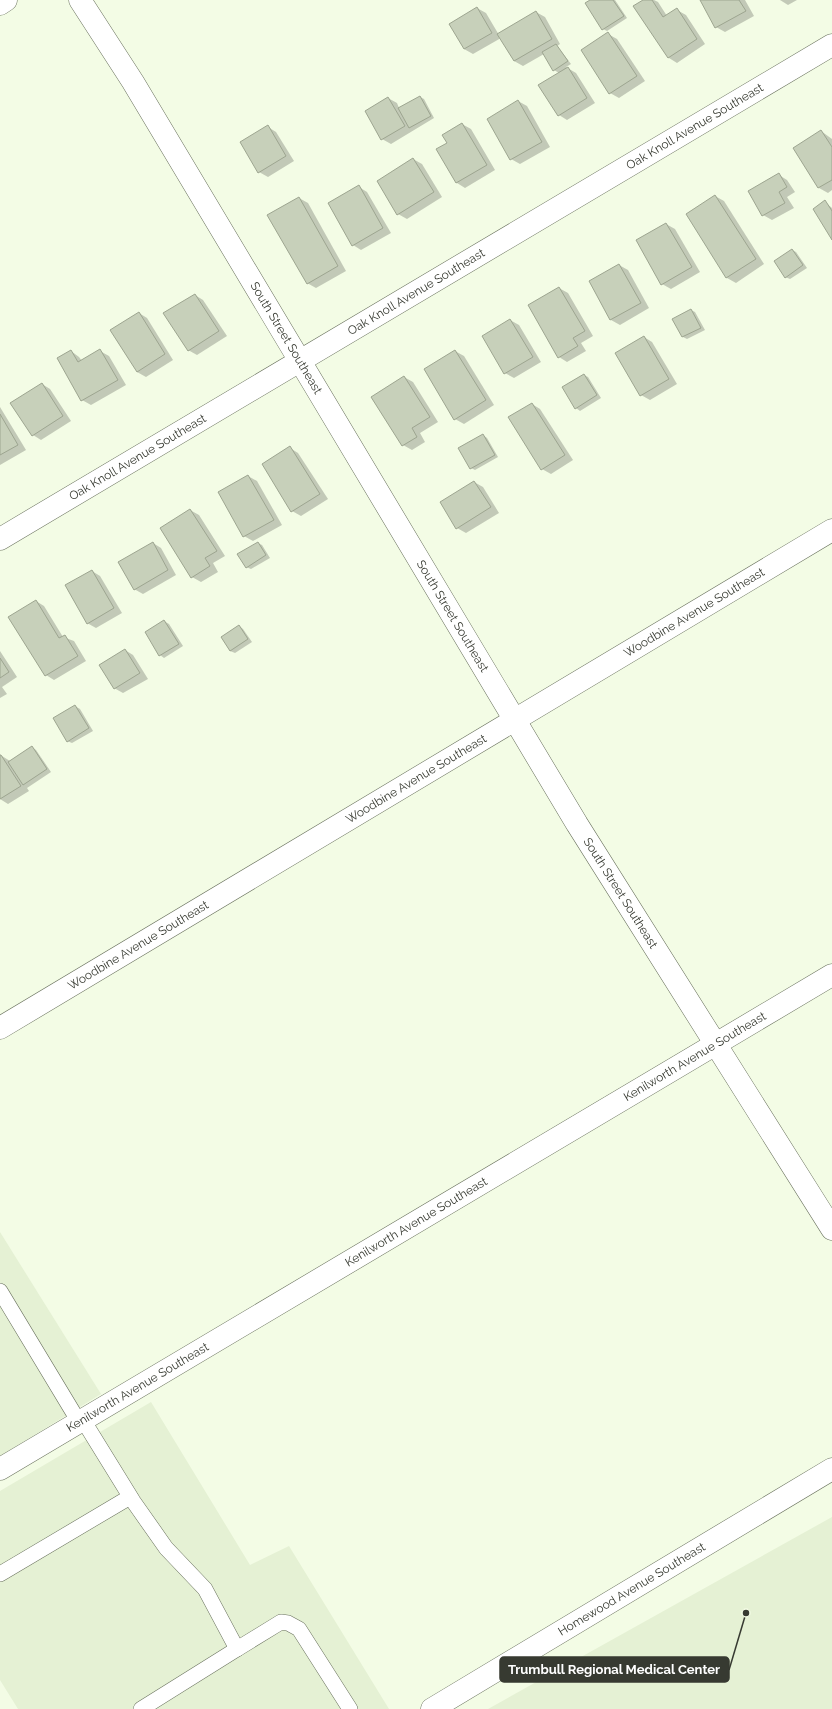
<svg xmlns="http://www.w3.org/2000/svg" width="832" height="1709" font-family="Raleway,sans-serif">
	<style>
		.built { fill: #e5f1d4 }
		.shadow { fill: #0003 }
		.building { fill: #c7d0ba; stroke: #9da590 }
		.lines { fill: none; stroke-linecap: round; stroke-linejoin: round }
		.service-casing { stroke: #69715d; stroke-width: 16 }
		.minor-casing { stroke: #69715d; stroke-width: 23 }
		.service { stroke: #fff; stroke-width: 15 }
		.minor { stroke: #fff; stroke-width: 22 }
		.labels { text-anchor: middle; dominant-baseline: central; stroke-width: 3; stroke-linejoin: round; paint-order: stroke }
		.street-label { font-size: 12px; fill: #373a31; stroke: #f3fce5 }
		.leader { fill: none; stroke: #373a31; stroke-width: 1.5 }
		.callout-dot { fill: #373a31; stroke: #f3fce5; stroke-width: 1.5 }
		.callout { fill: #373a31; stroke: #373a31; stroke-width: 1.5 }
		.callout-label { font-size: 13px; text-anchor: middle; font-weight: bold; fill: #fff }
	</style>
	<rect width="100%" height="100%" fill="#f3fce5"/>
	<g class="built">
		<polygon points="0,1232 101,1394 0,1456"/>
		<polygon points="151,1402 250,1565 289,1546 389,1709 18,1709 0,1680 0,1491"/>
		<polygon points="832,1517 832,1709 488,1709"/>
	</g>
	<g class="shadow">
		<polygon points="592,0 615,0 627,18 607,31 603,29"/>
		<polygon points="644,0 654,0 658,2 667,16 677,10 686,15 705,44 677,63 669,58 635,6"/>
		<polygon points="701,0 745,0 754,16 725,32 716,27"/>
		<polygon points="780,0 797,0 788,5"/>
		<polygon points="477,8 486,13 499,35 536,12 545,17 560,44 557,46 571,64 566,67 576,73 595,103 567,120 559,115 559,73 554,70 544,54 523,66 514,61 501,38 473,54 464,49"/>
		<polygon points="608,34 617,39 645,81 619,98 610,93"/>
		<polygon points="420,97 424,99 434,118 391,144 382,139 388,98 397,103 399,108"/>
		<polygon points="518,101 527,106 550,147 520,164 511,159"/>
		<polygon points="462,124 471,129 495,170 465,188 457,183 437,149 448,143"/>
		<polygon points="268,127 276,132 294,161 268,177 259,172"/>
		<polygon points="821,131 832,139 832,190 828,193 819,188 794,148"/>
		<polygon points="413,159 422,164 442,197 407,219 398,214"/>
		<polygon points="779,175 787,180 795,192 787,197 794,208 772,220 763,215"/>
		<polygon points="359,187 367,192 391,233 361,250 353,245"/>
		<polygon points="715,196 724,201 764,264 736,283 727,278 687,214"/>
		<polygon points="299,198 308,203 346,271 316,288 307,283"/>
		<polygon points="825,202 832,208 832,238"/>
		<polygon points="666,224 675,229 700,272 671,289 662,284"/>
		<polygon points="792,250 796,252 807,268 790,279 785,277"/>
		<polygon points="619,265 628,270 649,308 620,325 611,320 590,282"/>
		<polygon points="559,288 568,293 593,336 581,343 586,351 567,362 559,357"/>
		<polygon points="195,295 203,300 227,336 197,355 188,350"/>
		<polygon points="691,310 695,312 705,330 687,339 683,337 674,319"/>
		<polygon points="139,313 147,318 173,360 146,377 137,372"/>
		<polygon points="510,320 519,325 541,362 514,378 505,373"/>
		<polygon points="644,337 652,342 677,384 650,400 641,395"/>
		<polygon points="71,351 79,357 82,361 100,351 109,356 126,385 91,405 82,400"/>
		<polygon points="455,351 464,356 494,405 464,424 455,419"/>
		<polygon points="584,375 588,377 601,398 580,411 576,408"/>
		<polygon points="404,377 413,382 438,422 420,433 425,442 412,450 403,445"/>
		<polygon points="42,384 50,389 71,421 41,440 33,435"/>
		<polygon points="532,404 540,409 573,460 551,474 542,469"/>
		<polygon points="0,407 26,450 0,465"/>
		<polygon points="483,435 487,438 498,457 475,470 471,468"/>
		<polygon points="290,448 298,453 328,499 301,516 292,511"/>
		<polygon points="248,476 257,481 282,525 253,541 244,536"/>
		<polygon points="474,482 483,487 499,513 466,533 457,528"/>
		<polygon points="190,510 199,515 225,556 213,563 218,572 201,582 192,577"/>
		<polygon points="153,543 161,548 176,575 143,594 134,589"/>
		<polygon points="258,543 262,545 270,558 251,569 246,567"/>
		<polygon points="92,571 100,576 122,613 96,628 87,623"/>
		<polygon points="36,601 44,606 63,637 74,641 86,661 54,680 46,675"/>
		<polygon points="164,621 169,624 183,646 164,658 160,655 146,633"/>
		<polygon points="239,626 243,629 252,642 235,653 230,651 222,637"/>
		<polygon points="125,650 133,655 148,679 123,693 114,688"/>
		<polygon points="0,651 17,677 2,687 7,694 0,698"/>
		<polygon points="75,706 80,709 93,731 72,743 67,741"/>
		<polygon points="32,747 36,750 51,772 27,788 29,791 8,804 0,799 0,757 2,756 10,761"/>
	</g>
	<g class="building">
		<polygon points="590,0 613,0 624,16 602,30 585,3"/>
		<polygon points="643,0 652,0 663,17 677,8 697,39 668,58 633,6"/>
		<polygon points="700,0 739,0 746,11 715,28"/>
		<polygon points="477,7 492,33 464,49 449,24"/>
		<polygon points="536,11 552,39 514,61 497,34"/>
		<polygon points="608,32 637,76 609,94 581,50"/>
		<polygon points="556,44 568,61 553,71 542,52"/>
		<polygon points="568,67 587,98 558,116 538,85"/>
		<polygon points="420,96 431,116 409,128 398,108"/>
		<polygon points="388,97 405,126 381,140 365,111"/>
		<polygon points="518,100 542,142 510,160 487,119"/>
		<polygon points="462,123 487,165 456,183 436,149 447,143 442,135"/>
		<polygon points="268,125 286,156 258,173 240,142"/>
		<polygon points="821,130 832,147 832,180 818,188 793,148"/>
		<polygon points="413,158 434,192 397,215 377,181"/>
		<polygon points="779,173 787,187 779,192 785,203 762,216 748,191"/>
		<polygon points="359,185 383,228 352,246 328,203"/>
		<polygon points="715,195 756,259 726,278 686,214"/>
		<polygon points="299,197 338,266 307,284 267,215"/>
		<polygon points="825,200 832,211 832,240 813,209"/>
		<polygon points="666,223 692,267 661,285 636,240"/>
		<polygon points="792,249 803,265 785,278 774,261"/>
		<polygon points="619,264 641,303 610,320 589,281"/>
		<polygon points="559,287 585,331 573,338 578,346 558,358 528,305"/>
		<polygon points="195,294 219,331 188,351 163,313"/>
		<polygon points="691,309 701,328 682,337 672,319"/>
		<polygon points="139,312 165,354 137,372 110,330"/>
		<polygon points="510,319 533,357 504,374 482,336"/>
		<polygon points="644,336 669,379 640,396 615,353"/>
		<polygon points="100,349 118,380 81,401 57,358 71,350 78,362"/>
		<polygon points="455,350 486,400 454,420 424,369"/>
		<polygon points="584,374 597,395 575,409 562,387"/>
		<polygon points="404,376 430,417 412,428 417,437 402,446 371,397"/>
		<polygon points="42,383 63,416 32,436 10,403"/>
		<polygon points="532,403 565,455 541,470 508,417"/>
		<polygon points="0,414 18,445 0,455"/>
		<polygon points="483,434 495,455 470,469 458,448"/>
		<polygon points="290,446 320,494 291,512 262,464"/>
		<polygon points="248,475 274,520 243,537 218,492"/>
		<polygon points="474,481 491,507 456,529 440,502"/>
		<polygon points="190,509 217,551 205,558 210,566 191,578 160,528"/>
		<polygon points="153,542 168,570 134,590 118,562"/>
		<polygon points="258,542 266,555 246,568 237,554"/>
		<polygon points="92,570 114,608 87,624 65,585"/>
		<polygon points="36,600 59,638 65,635 78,656 45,676 8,617"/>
		<polygon points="164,620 179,644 159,656 145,632"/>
		<polygon points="239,625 248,639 230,651 221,637"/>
		<polygon points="125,649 140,673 114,689 99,665"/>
		<polygon points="0,658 9,672 0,678"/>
		<polygon points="75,705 89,728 67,742 53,718"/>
		<polygon points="32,746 47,769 23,785 8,762"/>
		<polygon points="0,755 1,755 21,786 0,799"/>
	</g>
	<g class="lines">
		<g class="service-casing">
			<g id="service">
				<polyline points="0,1291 79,1422"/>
				<polyline points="83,1420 133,1501 166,1548 205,1589 237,1649 141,1709"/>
				<polyline points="0,1574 130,1497"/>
				<polyline points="237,1649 281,1622 288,1623 299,1629 350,1709"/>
			</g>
		</g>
		<g class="minor-casing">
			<g id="minor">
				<path id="s1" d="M80,0L133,82L577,824L832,1229"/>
				<polyline points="0,4 6,0"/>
				<path id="s2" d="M0,539L832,45"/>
				<path id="s3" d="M0,1028L832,530"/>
				<path id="s4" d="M0,1469L832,975"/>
				<path id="s5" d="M432,1709L832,1469"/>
			</g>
		</g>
		<use href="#service" class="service"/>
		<use href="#minor" class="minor"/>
	</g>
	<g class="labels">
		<g class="street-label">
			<text stroke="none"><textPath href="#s2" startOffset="808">Oak Knoll Avenue Southeast</textPath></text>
			<text stroke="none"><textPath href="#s2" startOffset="484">Oak Knoll Avenue Southeast</textPath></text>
			<text stroke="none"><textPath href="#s1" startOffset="396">South Street Southeast</textPath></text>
			<text stroke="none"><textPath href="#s2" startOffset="160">Oak Knoll Avenue Southeast</textPath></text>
			<text stroke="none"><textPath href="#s3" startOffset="809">Woodbine Avenue Southeast</textPath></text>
			<text stroke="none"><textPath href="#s1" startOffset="720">South Street Southeast</textPath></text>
			<text stroke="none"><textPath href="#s3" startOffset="485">Woodbine Avenue Southeast</textPath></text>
			<text stroke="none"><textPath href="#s1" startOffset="1044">South Street Southeast</textPath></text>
			<text stroke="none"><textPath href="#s3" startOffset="161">Woodbine Avenue Southeast</textPath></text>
			<text stroke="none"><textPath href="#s4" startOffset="808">Kenilworth Avenue Southeast</textPath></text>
			<text stroke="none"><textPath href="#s4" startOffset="484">Kenilworth Avenue Southeast</textPath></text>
			<text stroke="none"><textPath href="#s4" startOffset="160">Kenilworth Avenue Southeast</textPath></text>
			<text stroke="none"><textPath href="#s5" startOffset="233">Homewood Avenue Southeast</textPath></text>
		</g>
	</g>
	<path class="leader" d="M746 1613L729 1670"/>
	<circle class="callout-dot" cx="746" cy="1613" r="4"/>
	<rect class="callout" x="500" y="1657" width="229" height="25" rx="4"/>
	<g class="callout-label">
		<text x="614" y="1674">Trumbull Regional Medical Center</text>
	</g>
</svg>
